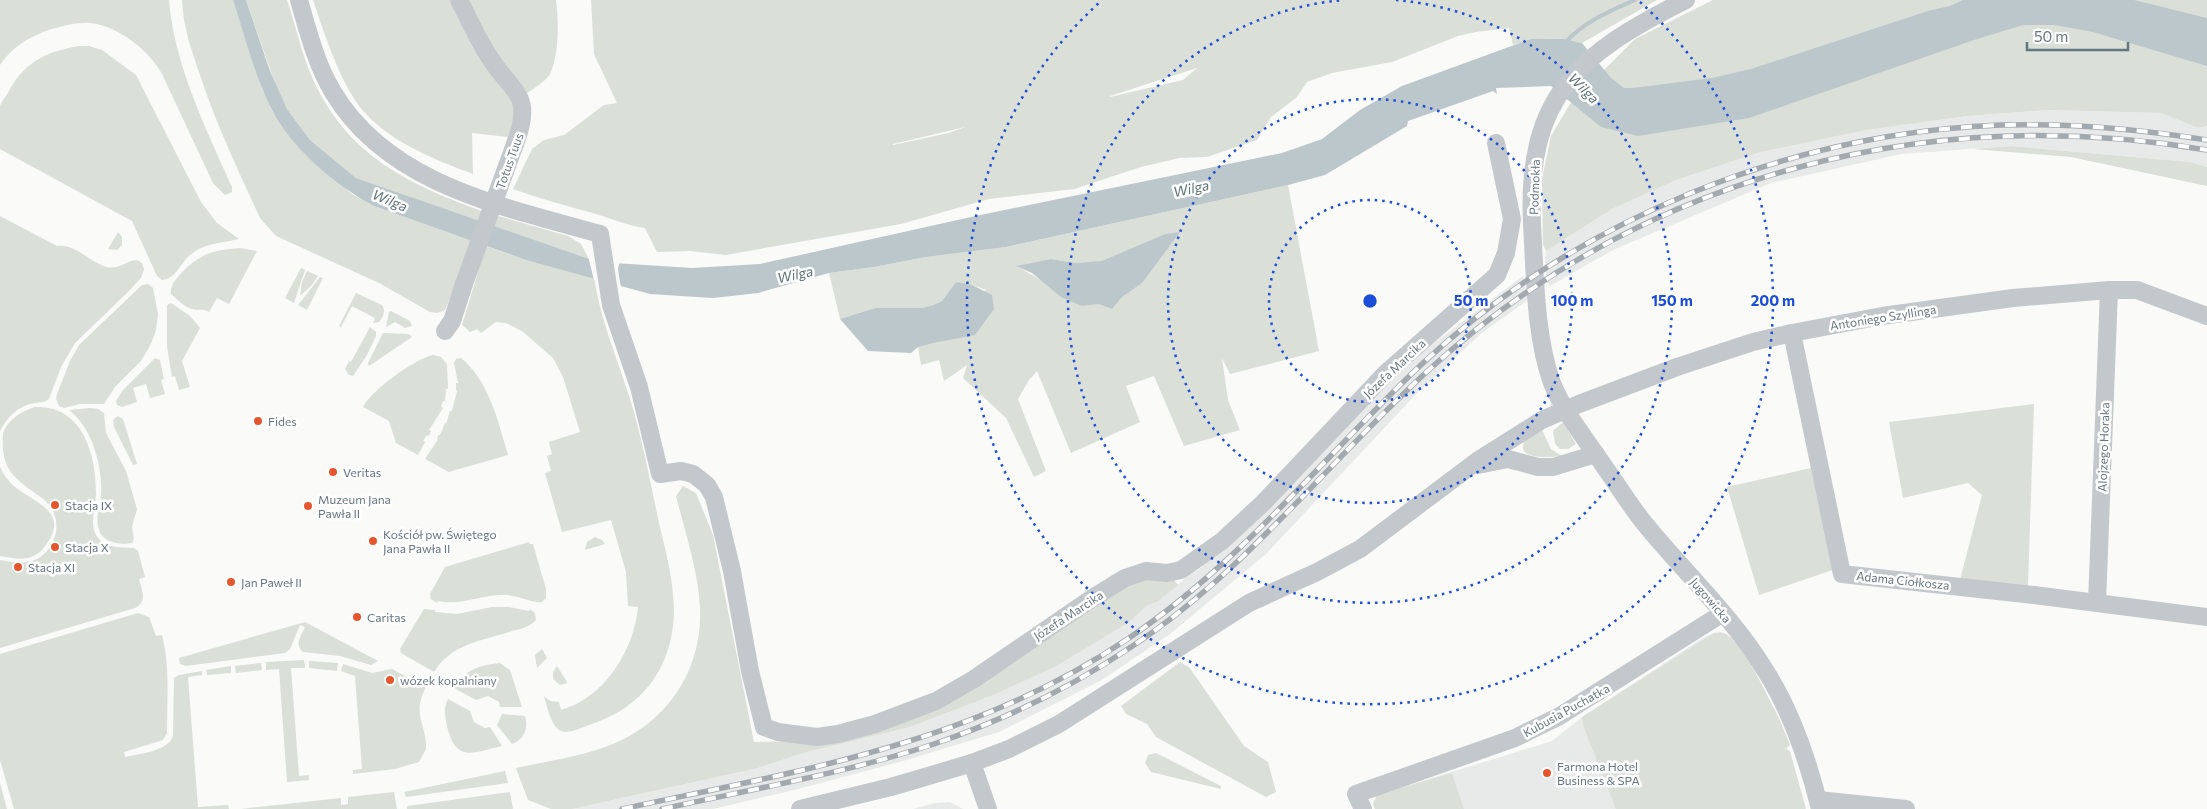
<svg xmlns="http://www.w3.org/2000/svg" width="2207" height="809" font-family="Commissioner,sans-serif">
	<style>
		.built { fill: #e8e9e9 }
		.green { fill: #dadfd7; fill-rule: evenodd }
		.water { fill: #bbc7cb }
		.pier { fill: #fafaf8 }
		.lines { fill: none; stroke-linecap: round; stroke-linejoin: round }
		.stream { stroke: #bbc7cb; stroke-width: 4 }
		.minor { stroke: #c3c8cc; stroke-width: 18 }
		.rail-casing { stroke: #a2aab0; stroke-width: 5.5 }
		.rail { stroke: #fff; stroke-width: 4; stroke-dasharray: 11; stroke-linecap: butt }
		.minor-bridge { stroke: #c3c8cc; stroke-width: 18 }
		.ring { fill: none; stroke: #1d4ed8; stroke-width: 2.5; stroke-dasharray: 2.5 5 }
		.poi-dot { fill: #e4572e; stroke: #fff; stroke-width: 2 }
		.labels { text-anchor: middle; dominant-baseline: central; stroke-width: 5; stroke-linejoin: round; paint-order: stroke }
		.street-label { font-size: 12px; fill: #657683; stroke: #fff }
		.poi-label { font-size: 12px; fill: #657683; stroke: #fff; text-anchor: start }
		.water-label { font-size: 14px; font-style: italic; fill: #60757c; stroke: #fff }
		.centre { fill: #1d4ed8; stroke: #fff; stroke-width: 2.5 }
		.ring-label { font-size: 15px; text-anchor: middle; font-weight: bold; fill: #1d4ed8; stroke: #fff; stroke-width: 5; stroke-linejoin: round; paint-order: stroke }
	</style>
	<rect width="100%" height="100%" fill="#fafaf8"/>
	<g class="built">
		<polygon points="2048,110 2161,113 2198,128 2207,126 2207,167 2190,162 2011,146 1901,154 1771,183 1613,250 1550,286 1547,282 1545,262 1546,251 1612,209 1676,180 1761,152 1863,130 1968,116"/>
		<polygon points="1523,276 1528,300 1483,332 1420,390 1266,554 1170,634 1102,680 999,732 903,761 802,788 713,809 572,809 758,768 803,753 910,727 991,696 1129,622 1148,605 1157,602 1188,576 1198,570 1221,550 1409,362"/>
		<polygon points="1720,632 1730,638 1748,663 1778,715 1790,745 1626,809 1375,809 1373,804 1377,795 1552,741 1582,717 1703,638 1714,633"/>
		<polygon points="950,802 963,809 913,809 935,803"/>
	</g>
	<g class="green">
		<path d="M0,0H169C174,64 206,129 232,187V192L225,195L213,183L162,74C149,50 118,26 90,23C77,22 64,26 52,29C30,36 13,46 0,65Z"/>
		<path d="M182,0H233L263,91L272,110L300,147L352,194L374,206L474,241L445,310L437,313L430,312L379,283L276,236L260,218C239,172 217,126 201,78C192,52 183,27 182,0Z"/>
		<path d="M246,0H287C296,26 301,52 312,77C346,155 409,185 485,212L481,222L356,178L310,140L287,109L276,86Z"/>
		<path d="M313,0H453C476,38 504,76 517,119L508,137L472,133L473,174C436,160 394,144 366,114C342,89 324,33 313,0Z"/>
		<path d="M465,0H556C559,21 559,55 550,74C546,81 533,89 526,94L520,82L502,66Z"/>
		<path d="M591,0H1657L1582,43C1558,37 1536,37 1513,45L1509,28L1476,32L1458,36L1392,62L1332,73L1307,82L1296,98L1271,117L1257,140L1207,157L1179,158L1141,167L1074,189L989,199L901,224L726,255L690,251L657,252L645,228C625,225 608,217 589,212C563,205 538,198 513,189L532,149L544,140L564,135L604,105L617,103L594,54ZM1197,68L1183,80L1110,97V96ZM965,127L949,133L893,145V144Z"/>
		<polygon points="1713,0 2207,0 2207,126 2198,128 2161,113 2048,110 1968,116 1865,130 1761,152 1676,180 1612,209 1546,251 1543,245 1542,179 1551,136 1570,104 1635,39"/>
		<path d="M79,46H89L102,50L136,75L201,202L217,223L239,239C222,243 204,243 190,255C182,261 175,280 162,280L157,276L132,221L0,149C0,137 0,118 0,106C2,101 7,95 10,89C26,61 48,51 79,46Z"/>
		<polygon points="2011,146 2190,162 2207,167 2207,186 2071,157 1973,149"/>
		<path d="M1288,185L1319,351L1230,374L1222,358L1228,400L1240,430L1184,446L1154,376L1126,386L1140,422L1071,453L1037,371L1029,380L1018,399L1046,471L1034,477L1006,418L963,378L967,365L944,381L939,360L921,365L918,347L938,342L986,290L970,284L956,282L942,301L933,305L922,308H875L840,319L829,273L874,267L926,257L1006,247ZM1165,234L1142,283L1121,298L1099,304L1082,305L1017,266L1051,259L1076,263L1102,262Z"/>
		<polygon points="495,215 568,236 581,244 589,259 491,225"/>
		<path d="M0,216L57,246C76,244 89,262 107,267C118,270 126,261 137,260L142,263L144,269L141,278L129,291L75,343L61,367L49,399C44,403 40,402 34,403C18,406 7,417 0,431Z"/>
		<polygon points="118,232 122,237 122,245 117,250 108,249"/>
		<path d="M486,246L526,260L594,277C601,324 621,367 634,412C644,448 651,486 659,523C666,552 674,582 674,613C672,669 642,708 589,725C581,728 567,735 559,730C550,723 547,706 544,696L550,701L559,702L561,710C604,698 634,651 638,607L628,606L626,572L611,520L562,532L545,473L551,471L547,456L552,454L549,442L580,432L563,377L553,358L522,331L506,323L496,322L481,333L477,329L470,332L462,325Z"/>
		<path d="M240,248L257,251L229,304L217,298L209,312C203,308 199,311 192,309C184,307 177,299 171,294C168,281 195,259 205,255C216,250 229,249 240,248Z"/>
		<polygon points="301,268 305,270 294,303 285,298"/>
		<polygon points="307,271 318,276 311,286 300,296 302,282"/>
		<polygon points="320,277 323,278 307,310 298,305"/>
		<polygon points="148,284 153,288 158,314 156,330 151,344 141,361 115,387 104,404 80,404 64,408 59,406 56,399 57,394 70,361 79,345 142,285"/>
		<path d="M356,293L382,305C386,310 383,318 379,322L373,323L375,318L352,306L341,327L339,326Z"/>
		<polygon points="171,303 190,316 200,328 182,361 190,387 179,390 175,376 172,377 167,347 167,305"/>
		<polygon points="391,311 410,321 412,326 405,328 395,322 386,327 389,312"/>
		<polygon points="370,327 376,332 376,336 367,355 353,376 349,375 345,369 349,361 351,362"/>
		<polygon points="383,333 409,334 412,337 369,366 368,363"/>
		<path d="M433,355L441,357L447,364L448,389H446L445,401H443L441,407L443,408L429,430L431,431L429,436L427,435L423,441L425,442L418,455L396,443L389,421L363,407C372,390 414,359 433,355Z"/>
		<polygon points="155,358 160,360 164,379 161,380 165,394 150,398 146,384 133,388 137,402 122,407 117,405 116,401 123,390"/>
		<path d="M461,358C489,381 498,421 508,455L449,472L425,459L437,441L438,435H440L445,423L446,424L450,411H452L457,391L456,390V383H458L454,363L456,359Z"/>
		<polygon points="2034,404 2028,586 1960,580 1982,495 1968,483 1903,498 1889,422"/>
		<path d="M35,407C82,405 96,453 96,493C96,507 88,525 98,538C108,549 121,547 134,548L138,551L145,577L139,579C142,591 148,601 135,608L0,648V560C18,563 33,566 46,552C61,535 60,512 42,498C17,479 0,473 3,433C8,420 21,411 35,407Z"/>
		<path d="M90,408L98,409L104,413L106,433L126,471L137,509L132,527L134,539L132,543C120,545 103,543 99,530C95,518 100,507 101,495C103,467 92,427 69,410Z"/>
		<polygon points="118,416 123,419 137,464 133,465 114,427 113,420"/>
		<polygon points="1563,422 1576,444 1568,449 1560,449 1555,444 1553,431"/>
		<path d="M1542,430L1551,449L1562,456C1554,457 1513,461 1525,441C1528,436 1537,433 1542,430Z"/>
		<path d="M0,467C3,474 8,481 14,486C33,503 72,511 45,546C33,563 18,559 0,556Z"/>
		<polygon points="1811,468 1833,570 1759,595 1727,487"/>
		<path d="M683,486L696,493L713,535L754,742L807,741L872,729L1118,586L1148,577L1173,579L1178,585L1157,602L1148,605L1129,622L1056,666L991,696L910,727L803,753L758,768L572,809H551L528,800L516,768C547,761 579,757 608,746C667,724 703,670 700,607C698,570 685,532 676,496Z"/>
		<polygon points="595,537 602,540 605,544 585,550 587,542"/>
		<path d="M529,542L530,544H533L546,589V598L542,602C536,604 517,595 505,595C482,594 461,606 438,601L437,603L431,599L430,594L445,567Z"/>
		<path d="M492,607H509L529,611L530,609L535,613L536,620C529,627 521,629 512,631C482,641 452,643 434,672L401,653L400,649L424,609L435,610V612L457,614Z"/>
		<path d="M138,613L149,617L156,636L162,635C170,666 167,700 167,733L163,740L124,752L125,757C139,754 170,751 173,735L174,678L179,675L202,671V675L188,677L198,807L228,805L229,809H14L0,760V654Z"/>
		<path d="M305,622L378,661L371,665L340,656L303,652C294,645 301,636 305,627L300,625L290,649L285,653L186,666L180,664L179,658Z"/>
		<path d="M1714,633C1718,633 1722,632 1726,634C1746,645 1781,722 1790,745L1786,749L1790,751L1806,809H1616L1583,725L1582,717Z"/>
		<polygon points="542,649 547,658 537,668 535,655"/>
		<polygon points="304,660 305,668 291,668 299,776 309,775 309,780 287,782 279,669 266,670 266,662"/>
		<polygon points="309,661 338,663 337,671 309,668"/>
		<polygon points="1180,662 1189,667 1244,746 1268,762 1276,792 1266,797 1156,737 1147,724 1126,714 1121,706"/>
		<polygon points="261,663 262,670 236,673 235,666"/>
		<path d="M500,663L510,670L522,707H500L499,702L488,696L476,700L454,688C464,670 480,665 500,663Z"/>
		<path d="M343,664L372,673L392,669L426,687C411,716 427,723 426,749L419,762L395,769L353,774V770L362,769L355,676L341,671Z"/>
		<polygon points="231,666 231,673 207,675 206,670"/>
		<polygon points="557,666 567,682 567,683 560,685 553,679 553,672"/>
		<path d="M448,699L470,711L474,722L485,728L490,727L502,746C472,753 456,763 447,726C445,715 443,709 448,699Z"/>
		<path d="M502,714L525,716C529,729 524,739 512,744L497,725Z"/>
		<polygon points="1156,753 1221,786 1221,789 1151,772 1145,763 1148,755"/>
		<polygon points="505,771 508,783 406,797 404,792"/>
		<polygon points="1452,773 1464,809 1375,809 1373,804 1377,795"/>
		<polygon points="0,783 7,809 0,809"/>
		<polygon points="394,792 397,809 241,809 341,798 341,805 348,804 348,797"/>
		<polygon points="510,792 513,809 407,809 407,806"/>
	</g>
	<g class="water">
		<path d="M233,0H246L270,71L287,109L310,140L356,178L598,262L692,268L760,264L971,217L1282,153L1322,139L1360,110L1402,86L1531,39H1564L1582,43L1611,78L1624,88H1633L1712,78L1751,69L1928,11L1950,6L1963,0H2134L2207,18V66L2093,32L2055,25H2023L1974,40L1749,118L1638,136L1601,127L1551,86L1496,88L1497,94L1493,91L1408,121L1407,126L1325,175L1288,185L1006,247L926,257L874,267L829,273L758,293L713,298L650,294L526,260L374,206C336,186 290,147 271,108C254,74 245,36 233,0Z"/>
		<polygon points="1180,232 1142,283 1121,298 1112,309 1099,304 1082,306 1061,297 1032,273 1016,266 1051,259 1076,263 1102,261 1165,234"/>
		<polygon points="956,282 970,284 992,295 994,309 975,335 938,342 918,347 911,353 868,351 840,319 875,308 922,308 933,305 942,301"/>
	</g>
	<polygon class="pier" points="588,256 599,259 620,261 618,269 621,288 594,280"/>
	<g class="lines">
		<path class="stream" d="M1565,43C1583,22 1610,11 1635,0"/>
		<g class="minor">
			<path d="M299,0C308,31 316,64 333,92C388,185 505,207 600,234L611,305L639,387L660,474L681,471L693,474L707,485L714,497L732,571L750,671L764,727L778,732L817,737L838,734L875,724L936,701L974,679L1091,599L1125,578L1146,571L1167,573L1181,570L1222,541L1263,503L1386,373L1497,275L1506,253L1512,219L1496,143"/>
			<path d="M459,0C469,19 478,40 490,58C513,94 534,94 515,144"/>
			<path d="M1686,0C1578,54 1526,96 1532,224C1535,274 1535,336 1552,383C1564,413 1588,442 1606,469C1619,487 1631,507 1645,524C1685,573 1732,616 1765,670C1792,712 1808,760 1820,809"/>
			<polyline points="445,331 452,321 464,284"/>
			<polyline points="1792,333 1842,574 2034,595 2207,617"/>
			<polyline points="1478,465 1508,459 1538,467 1553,467 1596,454"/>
			<polyline points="2097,603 2109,290"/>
			<polyline points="972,763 988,809"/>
			<polyline points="1818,800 1906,809"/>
			<polyline points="800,809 891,787 972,763 1009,749 1059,724 1249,603 1317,572 1360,549 1480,459 1542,420 1579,404 1677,367 1753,342 1792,333 1882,316 2013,298 2109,290 2137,290 2207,316"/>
			<polyline points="1363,809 1356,794 1515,738 1558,717 1723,613"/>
		</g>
		<g class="rail-casing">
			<g id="rail">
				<path d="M622,809C803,770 972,744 1129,638C1242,562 1325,455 1423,363C1578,219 1790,133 2001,125C2071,123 2139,129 2207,140"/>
				<path d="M662,809C753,789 846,773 934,744C1004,720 1070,688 1131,647C1247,571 1330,459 1432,367C1645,175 1926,102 2207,150"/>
			</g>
		</g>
		<use href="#rail" class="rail"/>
		<polyline class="minor-bridge" points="464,284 515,144"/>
	</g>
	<g class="ring">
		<circle cx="1370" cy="301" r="101"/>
		<circle cx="1370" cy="301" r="202"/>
		<path d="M1396 0A302 302 0 1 1 1344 0"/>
		<path d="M1640 2A403 403 0 1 1 1100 2"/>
	</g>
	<g class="poi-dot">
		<circle cx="258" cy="421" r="5"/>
		<circle cx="333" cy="472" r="5"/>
		<circle cx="55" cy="505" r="5"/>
		<circle cx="308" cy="506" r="5"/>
		<circle cx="373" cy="541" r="5"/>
		<circle cx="55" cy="547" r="5"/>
		<circle cx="18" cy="567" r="5"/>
		<circle cx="231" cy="582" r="5"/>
		<circle cx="357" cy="617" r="5"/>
		<circle cx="390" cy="680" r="5"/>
		<circle cx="1547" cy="773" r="5"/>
	</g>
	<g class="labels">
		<g class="street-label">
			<text transform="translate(509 161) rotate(-70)">Totus Tuus</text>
			<text transform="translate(1534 187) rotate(-88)">Podmokła</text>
			<text transform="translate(1883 317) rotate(-9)">Antoniego Szyllinga</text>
			<text transform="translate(1394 368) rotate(-43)">Józefa Marcika</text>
			<text transform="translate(2103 447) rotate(-88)">Alojzego Horaka</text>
			<text transform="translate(1903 580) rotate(6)">Adama Ciołkosza</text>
			<text transform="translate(1711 600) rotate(49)">Jugowicka</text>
			<text transform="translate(1068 615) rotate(-33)">Józefa Marcika</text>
			<text transform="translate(1566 710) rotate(-29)">Kubusia Puchatka</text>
		</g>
		<g class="poi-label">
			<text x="268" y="421">Fides</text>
			<text x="343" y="472">Veritas</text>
			<text x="318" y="499">Muzeum Jana<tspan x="318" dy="14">Pawła II</tspan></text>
			<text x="65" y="505">Stacja IX</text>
			<text x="383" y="534">Kościół pw. Świętego<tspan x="383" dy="14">Jana Pawła II</tspan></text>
			<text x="65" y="547">Stacja X</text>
			<text x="28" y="567">Stacja XI</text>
			<text x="241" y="582">Jan Paweł II</text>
			<text x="367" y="617">Caritas</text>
			<text x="400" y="680">wózek kopalniany</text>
			<text x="1557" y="766">Farmona Hotel<tspan x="1557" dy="14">Business &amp; SPA</tspan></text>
		</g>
		<g class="water-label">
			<text transform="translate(1584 88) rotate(45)">Wilga</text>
			<text transform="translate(1191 188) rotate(-12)">Wilga</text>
			<text transform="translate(390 200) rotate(22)">Wilga</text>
			<text transform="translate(795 274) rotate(-12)">Wilga</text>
		</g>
	</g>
	<circle cx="1370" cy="301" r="8" class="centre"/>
	<g class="ring-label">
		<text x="1471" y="306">50 m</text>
		<text x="1572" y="306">100 m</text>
		<text x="1672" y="306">150 m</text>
		<text x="1773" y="306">200 m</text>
	</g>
	<path d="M2027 42v8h101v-8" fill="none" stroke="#657683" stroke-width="2.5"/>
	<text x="2034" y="42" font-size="15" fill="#657683" stroke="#ffffff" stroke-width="4" paint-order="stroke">50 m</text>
</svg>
